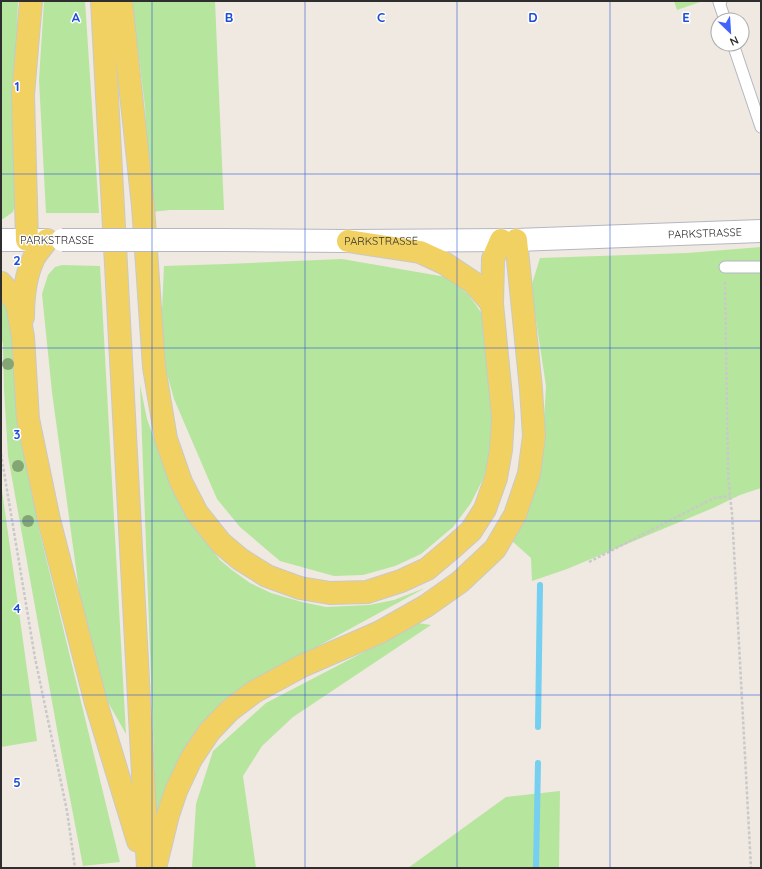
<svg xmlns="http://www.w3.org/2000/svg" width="762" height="869" font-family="Quicksand,sans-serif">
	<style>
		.green { fill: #b6e59e }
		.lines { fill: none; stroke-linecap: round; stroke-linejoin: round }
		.stream { stroke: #75cff0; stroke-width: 6 }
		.service-casing { stroke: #b4b7c1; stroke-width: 13 }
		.minor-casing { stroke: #b4b7c1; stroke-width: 24 }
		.tertiary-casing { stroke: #b4b7c1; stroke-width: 24 }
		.primary-casing { stroke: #c9c9c9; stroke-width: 24 }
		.path { stroke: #c9c9c9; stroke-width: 2.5; stroke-dasharray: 3 2; stroke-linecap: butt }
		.service { stroke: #fff; stroke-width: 11 }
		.minor { stroke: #fff; stroke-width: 22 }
		.tertiary { stroke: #fff; stroke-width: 22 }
		.primary { stroke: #f2d163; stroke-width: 22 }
		.tertiary-bridge-casing { stroke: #b4b7c1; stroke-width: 24; stroke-linecap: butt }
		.tertiary-bridge { stroke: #fff; stroke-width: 22 }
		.tree { fill: #84a574 }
		.grid { fill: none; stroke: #1d4ed8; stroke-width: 1; stroke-opacity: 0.55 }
		.labels { text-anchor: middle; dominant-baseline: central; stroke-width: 3; stroke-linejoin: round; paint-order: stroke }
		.street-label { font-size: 11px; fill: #2e2e2e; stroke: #fff }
		.grid-label { font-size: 13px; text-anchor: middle; font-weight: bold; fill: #1d4ed8; stroke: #fff; stroke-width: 3; stroke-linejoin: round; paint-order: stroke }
	</style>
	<rect width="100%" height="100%" fill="#efe9e1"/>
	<g class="green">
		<polygon points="1,1 18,1 14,103 15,205 13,212 3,219 1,219"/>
		<polygon points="44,1 85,1 99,213 46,213 39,80"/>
		<polygon points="132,1 215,1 224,210 170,210 151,212 145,107"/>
		<polygon points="674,1 703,1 677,10"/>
		<polygon points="761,247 761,488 740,495 713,508 567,569 532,581 531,558 512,541 528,512 542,458 546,386 531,287 540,258 687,253"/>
		<polygon points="342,259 446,277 468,294 483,315 493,419 490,452 484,477 471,503 453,527 421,554 395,566 363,575 334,576 280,561 240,527 217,499 174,399 166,370 161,332 164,266 227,264"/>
		<polygon points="62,265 100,266 126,734 105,697 80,598 52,392 42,294 48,275 55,267"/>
		<polygon points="1,301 8,310 17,344 23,437 39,529 120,862 83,866 60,746 8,456 4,389 3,344 1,337"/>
		<polygon points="140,385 147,419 160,455 173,487 191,522 220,560 232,570 250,583 271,593 302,602 326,607 369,605 394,600 425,588 243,687 159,810 156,811"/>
		<polygon points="1,483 37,741 1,747"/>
		<polygon points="411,622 431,625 293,717 262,746 243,776 256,868 192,868 196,804 213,751 266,703 362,653"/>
		<polygon points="560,791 559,868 408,868 506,797"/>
	</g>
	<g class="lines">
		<g class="stream">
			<polyline points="538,727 540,585"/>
			<polyline points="536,868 538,763"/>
		</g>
		<g class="service-casing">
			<g id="service">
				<polyline points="721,1 719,2 725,20"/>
				<polyline points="733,44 761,127"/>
				<polyline points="725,267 761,267"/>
			</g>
		</g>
		<g class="minor-casing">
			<g id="minor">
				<path id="s1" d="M516,240L761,231"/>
			</g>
		</g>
		<g class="tertiary-casing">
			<g id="tertiary">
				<polyline points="1,240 46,240"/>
				<path id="s2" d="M222,240L348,241L516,240"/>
			</g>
		</g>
		<g class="primary-casing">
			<g id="primary">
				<polyline points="102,1 148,868"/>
				<polyline points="121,1 143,206 154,367 166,439 181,482 197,513 221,543 240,559 267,576 300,588 330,593 367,592 401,581 427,569 452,548 471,531 485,509 496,478 501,450 503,417 492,304 493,259 501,240"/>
				<polyline points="27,240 23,95 31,1"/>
				<polyline points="348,241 420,252 444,263 474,283 492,304"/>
				<polyline points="1,283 10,293 17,304 23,337 28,419 49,520 96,703 138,841"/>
				<path d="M23,317C23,297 25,276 34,258C37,252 43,246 47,240"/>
				<polyline points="155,868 168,815 176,791 191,759 209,732 229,711 254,692 302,666 380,632 426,606 460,582 495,549 515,515 529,474 534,436 531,389 516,240"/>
			</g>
		</g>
		<g class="path">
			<polyline points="725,282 728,473 730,496 732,513 751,868"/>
			<polyline points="1,454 35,658 67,811 75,868"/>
			<polyline points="589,562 714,498 730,496"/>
		</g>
		<use href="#service" class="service"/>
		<use href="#minor" class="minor"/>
		<use href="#tertiary" class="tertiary"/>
		<use href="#primary" class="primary"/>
		<g class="tertiary-bridge-casing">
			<polyline id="tertiary-bridge" points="62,240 222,240"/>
		</g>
		<use href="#tertiary-bridge" class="tertiary-bridge"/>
	</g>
	<g class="tree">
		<circle cx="8" cy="364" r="6"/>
		<circle cx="18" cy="466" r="6"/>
		<circle cx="28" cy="521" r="6"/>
	</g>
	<path class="grid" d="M152,1V868M305,1V868M457,1V868M610,1V868M1,174H761M1,348H761M1,521H761M1,695H761"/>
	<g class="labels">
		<g class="street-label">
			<text stroke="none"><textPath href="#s1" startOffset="189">PARKSTRASSE</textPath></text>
			<text x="57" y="240">PARKSTRASSE</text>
			<text stroke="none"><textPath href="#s2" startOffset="159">PARKSTRASSE</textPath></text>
		</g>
	</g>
	<g class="grid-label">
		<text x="76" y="22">A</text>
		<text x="229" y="22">B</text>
		<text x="381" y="22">C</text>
		<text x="533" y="22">D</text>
		<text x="686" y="22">E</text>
		<text x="17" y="91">1</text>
		<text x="17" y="265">2</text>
		<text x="17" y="439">3</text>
		<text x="17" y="613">4</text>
		<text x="17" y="787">5</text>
	</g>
	<rect width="762" height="869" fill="none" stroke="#2e2e2e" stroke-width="4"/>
	<g transform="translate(730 32) rotate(155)"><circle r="19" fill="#ffffff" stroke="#ababab"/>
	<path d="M0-3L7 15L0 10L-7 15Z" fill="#4264fb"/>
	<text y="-6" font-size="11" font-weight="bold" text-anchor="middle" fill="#2e2e2e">N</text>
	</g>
</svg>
